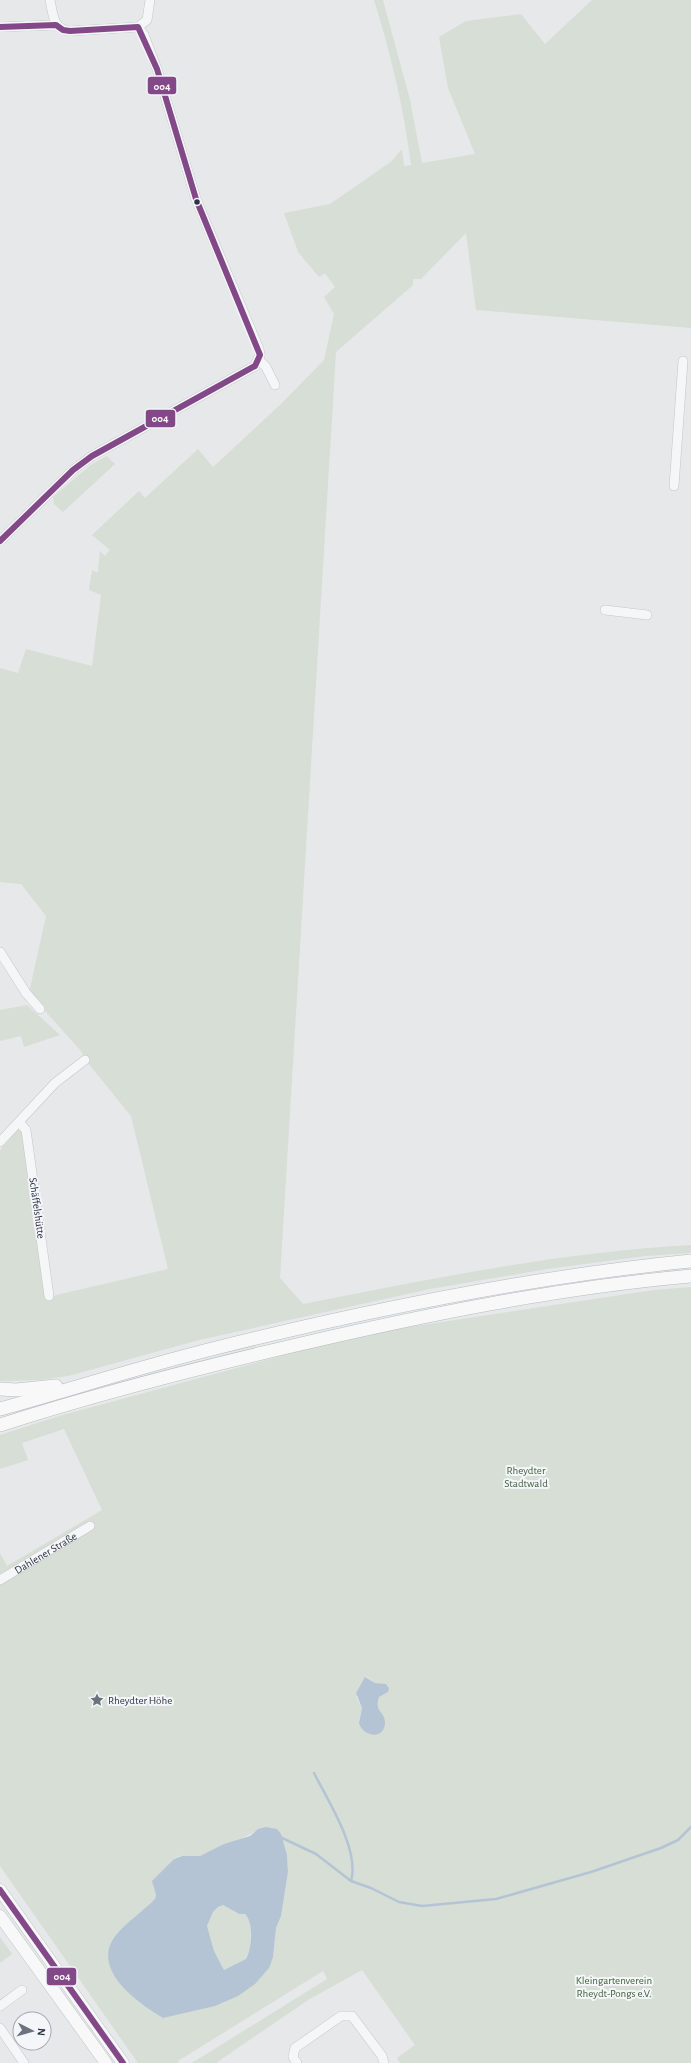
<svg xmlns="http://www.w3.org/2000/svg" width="691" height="2063" font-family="'Alegreya Sans',sans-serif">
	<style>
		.green { fill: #d6ded6; fill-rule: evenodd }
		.water { fill: #b4c4d5; fill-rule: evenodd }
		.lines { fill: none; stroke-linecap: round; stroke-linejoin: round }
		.stream { stroke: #b4c4d5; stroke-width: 2.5 }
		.minor-casing { stroke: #c4c6c8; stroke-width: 10 }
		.major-casing { stroke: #c2c5c8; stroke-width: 13 }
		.highway-casing { stroke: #b8bbbf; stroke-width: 14 }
		.minor { stroke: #f5f6f7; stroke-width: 9 }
		.major { stroke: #f8f8f8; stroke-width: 12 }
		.highway { stroke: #f8f8f8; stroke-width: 13 }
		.bus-1-casing { stroke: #f4f6f9; stroke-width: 9 }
		.bus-1 { stroke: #824888; stroke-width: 6 }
		.bus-dot { fill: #2b3445; stroke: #f4f6f9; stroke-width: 1.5 }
		.labels { text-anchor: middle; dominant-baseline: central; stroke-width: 4; stroke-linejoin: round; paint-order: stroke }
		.street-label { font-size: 11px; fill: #2b3445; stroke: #f4f6f9 }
		.park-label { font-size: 11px; fill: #3f6138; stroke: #f4f6f9 }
		.poi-label { font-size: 11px; fill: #2b3445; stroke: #f4f6f9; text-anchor: start }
		.line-badge { stroke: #f4f6f9; stroke-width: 1.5 }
		.badge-label { font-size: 11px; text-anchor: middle; font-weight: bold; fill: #fff }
	</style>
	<rect width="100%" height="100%" fill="#e6e8ea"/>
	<g class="green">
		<path d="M374,0H383L410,100L422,163L475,154L448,88L439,37L466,21L521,14L545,44L592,0H691V328L476,310L466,233L421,279H413V285L336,352L280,1278L303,1304C431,1279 560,1252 691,1245V1253L645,1256L547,1269L430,1289L199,1340L68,1376L41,1380L0,1381V1150L18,1130L25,1133L48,1297L168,1269L131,1116L87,1062L81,1051L29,993L46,916L21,884L0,882V668L18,673L26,649L92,666L101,595L89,590L92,570L98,573L100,551L105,556L110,550L92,535L139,491L145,498L198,449L213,467L281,404L324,360L334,314L324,297L335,287L325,273L319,277L298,252L284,213L330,204L392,161L402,149L404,166L411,165C404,109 391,54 374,0Z"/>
		<polygon points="107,456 115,464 63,512 54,504 53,497 92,464"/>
		<polygon points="27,1005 60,1035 24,1047 21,1036 0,1041 0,1010"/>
		<path d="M691,1287V2063H400L397,2058L415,2045L362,1970L308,2000L216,2063H192L327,1979L323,1971L178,2061L179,2063H138L0,1866V1553L7,1566L102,1510L64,1429L22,1443L28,1460L0,1469V1435L59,1416L362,1334L654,1290ZM367,1677L375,1683L388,1685V1692L379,1697C375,1708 381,1710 384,1720L359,1721L362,1708L356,1697ZM258,1829L283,1847L287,1855L288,1872L281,1915L276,1928L273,1957L153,2012L115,1936L155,1899L156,1895L154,1889C159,1881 168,1863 175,1858C182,1853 192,1858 199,1856C212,1852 249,1836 258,1829Z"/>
		<path d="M223,1905L238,1914H245C254,1923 252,1948 246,1959L224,1970L214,1951L207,1926L213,1912L218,1907Z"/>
		<polygon points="0,1937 12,1954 0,1963"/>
	</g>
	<g class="water">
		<path d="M365,1677L375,1683L386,1684L389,1688L388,1692L379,1697C374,1712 385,1711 385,1723C384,1741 362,1736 359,1723L362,1708L356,1693Z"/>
		<path d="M266,1827L277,1829L281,1834L287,1855L288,1872L281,1916L276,1928L273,1957L269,1968L255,1984L238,1996L215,2006L163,2018C138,2003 89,1969 116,1935C127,1922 143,1911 155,1899L156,1895L152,1881L174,1859L182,1856H200L224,1844L250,1836L258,1829ZM223,1905L239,1914H245C254,1923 252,1948 246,1959L224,1970L214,1951L207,1926L213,1912L218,1907Z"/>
	</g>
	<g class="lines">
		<g class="stream">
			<path d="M314,1773C328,1801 360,1850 351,1881"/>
			<polyline points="280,1837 316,1854 351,1881 371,1888 399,1902 422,1906 496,1899 591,1872 661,1848 678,1840 691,1827"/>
		</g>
		<g class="minor-casing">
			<g id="minor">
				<path d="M50,0C53,14 53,30 70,31L138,27L147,20L150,0"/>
				<polyline points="0,27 56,25"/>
				<polyline points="259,360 266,367 275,385"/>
				<polyline points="674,486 683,361"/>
				<polyline points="0,541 73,470 92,456 255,366 260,355 259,349 196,199 157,69 144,35 138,27"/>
				<polyline points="605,610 647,615"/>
				<polyline points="0,952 26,993 40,1009"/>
				<polyline points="19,1122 26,1130 49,1296"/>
				<polyline points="0,1142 55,1083 85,1060"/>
				<path id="s1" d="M0,1580L90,1526"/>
				<polyline points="0,2006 22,1990"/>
				<polyline points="0,2028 24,2063"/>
				<polyline points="297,2063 293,2057 295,2048 341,2016 352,2016 382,2056 384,2063"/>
			</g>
		</g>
		<g class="major-casing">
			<g id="major">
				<polyline points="0,1890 123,2063"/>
				<polyline points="0,1916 106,2063"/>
			</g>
		</g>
		<g class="highway-casing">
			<g id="highway">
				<polyline points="0,1389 16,1390 56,1386"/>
				<path d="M0,1409C72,1389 143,1366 216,1348C372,1309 530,1277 691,1261"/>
				<path d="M0,1425C96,1394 194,1369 292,1346C424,1315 556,1288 691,1276"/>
			</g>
		</g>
		<use href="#minor" class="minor"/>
		<use href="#major" class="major"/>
		<use href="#highway" class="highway"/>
		<g class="bus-1-casing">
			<g id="bus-1">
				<polyline points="0,27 56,25 63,30 70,31 138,27 157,69 196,199 260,355 255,366 92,456 73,470 0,541"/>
				<polyline points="0,1890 123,2063"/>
			</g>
		</g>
		<use href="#bus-1" class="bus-1"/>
	</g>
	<defs>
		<g id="sight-bare" transform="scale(1.08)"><path d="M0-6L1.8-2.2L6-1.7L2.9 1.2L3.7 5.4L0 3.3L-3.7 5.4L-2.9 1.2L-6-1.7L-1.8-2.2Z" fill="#6c737f" stroke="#f4f6f9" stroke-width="2.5" paint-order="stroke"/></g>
	</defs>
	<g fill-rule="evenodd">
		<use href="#sight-bare" x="97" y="1700"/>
	</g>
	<circle class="bus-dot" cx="197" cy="202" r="3.5"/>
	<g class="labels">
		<g class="street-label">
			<text transform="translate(37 1208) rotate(82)">Schäffelshütte</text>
			<text stroke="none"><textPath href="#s1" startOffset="53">Dahlener Straße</textPath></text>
		</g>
		<g class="park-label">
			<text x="526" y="1470">Rheydter<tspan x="526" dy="13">Stadtwald</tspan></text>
			<text x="614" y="1980">Kleingartenverein<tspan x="614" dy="13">Rheydt-Pongs e.V.</tspan></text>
		</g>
		<g class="poi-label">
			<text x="108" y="1700">Rheydter Höhe</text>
		</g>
	</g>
	<g class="line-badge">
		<rect x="147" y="76" width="30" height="19" rx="4" fill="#824888"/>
		<rect x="145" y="409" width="31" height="19" rx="4" fill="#824888"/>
		<rect x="46" y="1967" width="31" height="19" rx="4" fill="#824888"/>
	</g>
	<g class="badge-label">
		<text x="162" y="90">004</text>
		<text x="160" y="422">004</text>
		<text x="62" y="1980">004</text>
	</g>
	<g transform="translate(32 2031) rotate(96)"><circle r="19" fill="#f4f6f9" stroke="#a4a8b1"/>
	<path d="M0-3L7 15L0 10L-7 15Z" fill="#6c737f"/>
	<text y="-6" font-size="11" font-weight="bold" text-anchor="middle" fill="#2b3445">N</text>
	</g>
</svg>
